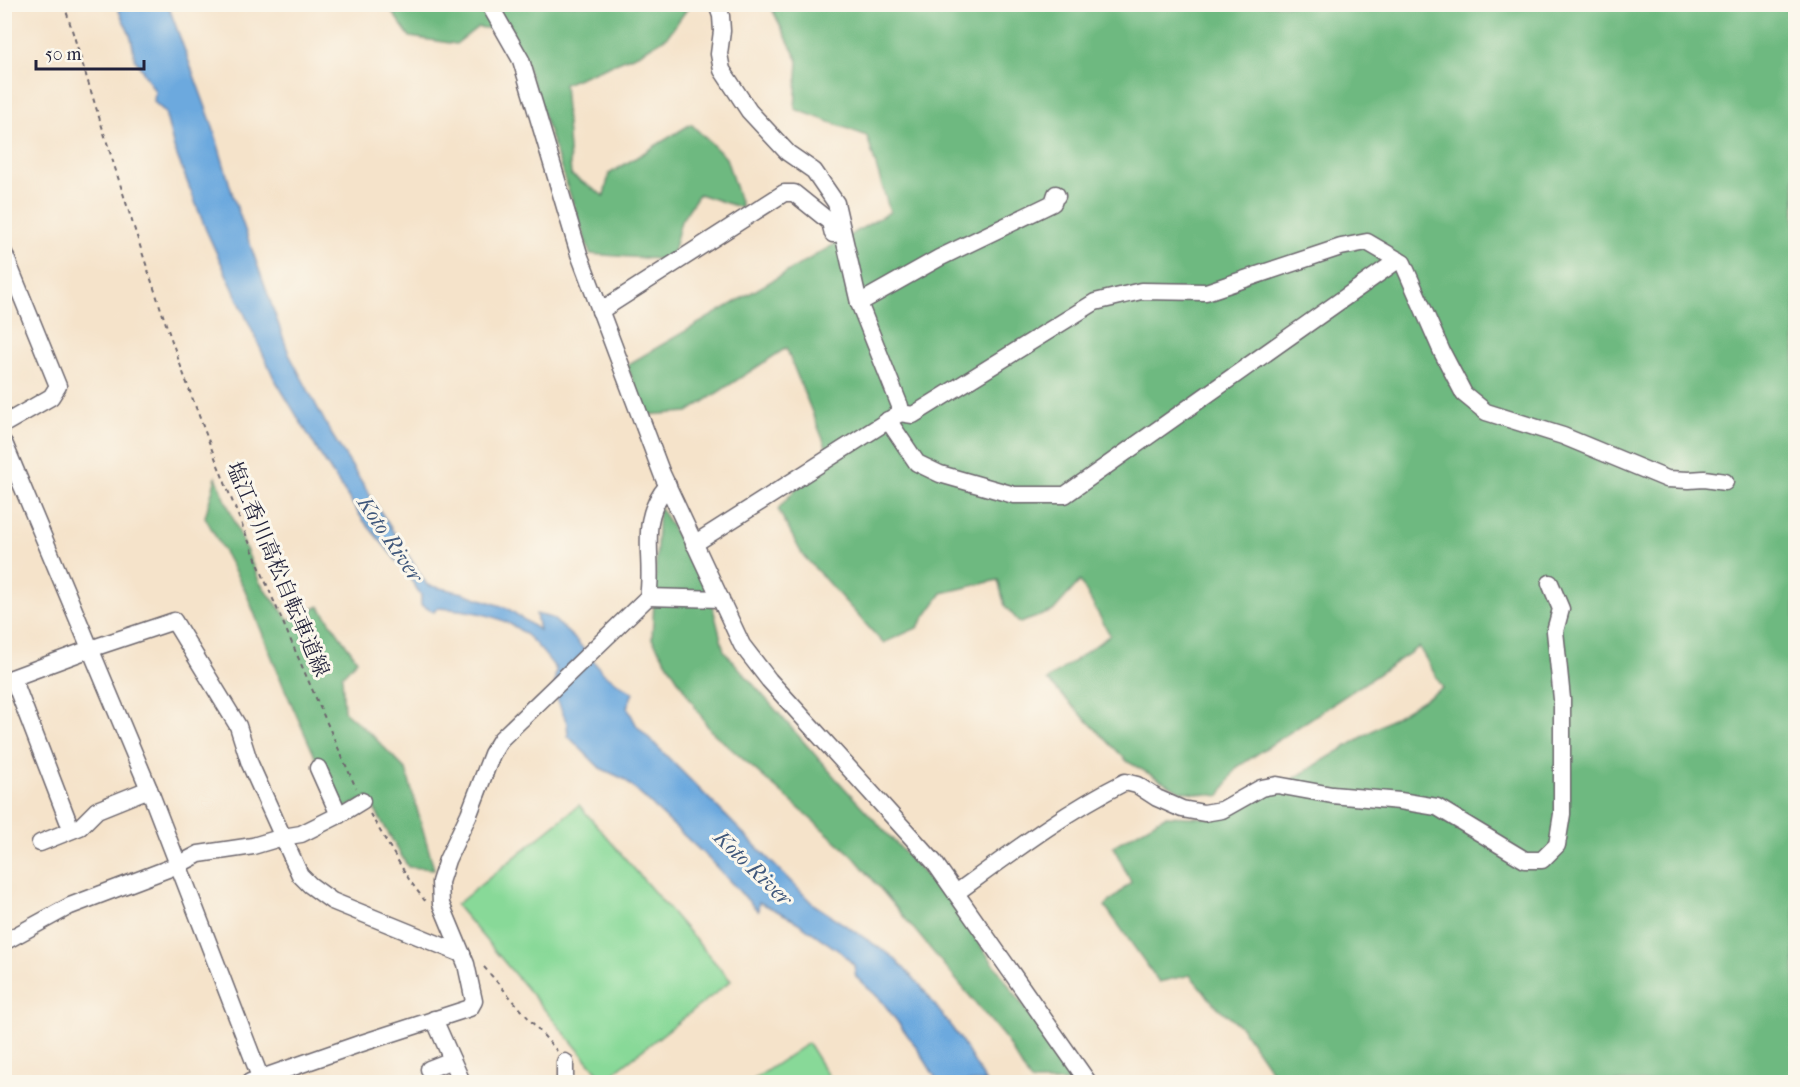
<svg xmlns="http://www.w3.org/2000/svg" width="1800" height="1087" font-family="'IM FELL French Canon','Noto Serif JP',serif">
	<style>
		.green { fill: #88d998; stroke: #557e6a; stroke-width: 1.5 }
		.forest { fill: #6eb980; stroke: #486e5e; stroke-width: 1.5 }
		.water { fill: #6ca9de; stroke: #47668c; stroke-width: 1.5 }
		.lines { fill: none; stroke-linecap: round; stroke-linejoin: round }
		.minor-casing { stroke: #6c666d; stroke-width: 19 }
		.path { stroke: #6c666d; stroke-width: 2; stroke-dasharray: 4.5 4.5; stroke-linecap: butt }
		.minor { stroke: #fff; stroke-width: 16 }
		.labels { text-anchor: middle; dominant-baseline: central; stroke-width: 6; stroke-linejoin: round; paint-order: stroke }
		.street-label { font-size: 21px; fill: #22223b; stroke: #fbf7ec }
		.water-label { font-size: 22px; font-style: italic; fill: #40587c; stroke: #fbf7ec }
	</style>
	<rect width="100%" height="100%" fill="#fbf7ec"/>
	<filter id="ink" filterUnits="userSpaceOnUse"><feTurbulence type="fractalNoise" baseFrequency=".0167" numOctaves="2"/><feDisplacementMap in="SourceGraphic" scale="12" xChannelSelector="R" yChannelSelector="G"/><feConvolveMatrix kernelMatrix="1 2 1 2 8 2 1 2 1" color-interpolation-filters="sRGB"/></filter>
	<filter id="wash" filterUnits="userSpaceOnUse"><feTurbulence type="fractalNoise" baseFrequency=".008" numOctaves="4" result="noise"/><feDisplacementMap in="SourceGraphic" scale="24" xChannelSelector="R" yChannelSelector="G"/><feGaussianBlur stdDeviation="1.35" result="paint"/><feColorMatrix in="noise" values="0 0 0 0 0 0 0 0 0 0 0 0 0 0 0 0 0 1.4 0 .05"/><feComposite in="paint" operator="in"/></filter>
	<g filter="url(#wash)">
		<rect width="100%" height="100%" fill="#f5e3ca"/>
		<g class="green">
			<polygon points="579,805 731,981 604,1080 456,905"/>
			<polygon points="808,1043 832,1082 750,1082"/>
		</g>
		<g class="forest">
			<polygon points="387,5 690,5 667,37 640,53 564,84 571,175 604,196 609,174 691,124 726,158 742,208 699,194 681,221 671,260 590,254 525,60 511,32 478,27 456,44 410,37"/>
			<polygon points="770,5 1795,5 1795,1082 1279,1082 1241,1027 1214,1004 1190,975 1159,982 1105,906 1131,882 1113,846 1165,816 1214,818 1273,791 1443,688 1419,647 1236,768 1220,796 1180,791 1128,762 1047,680 1110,635 1080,581 1053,611 1020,623 1005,606 998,580 942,593 917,628 883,643 802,554 778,509 807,476 831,459 786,348 688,412 646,415 627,365 890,212 867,136 795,109 798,61"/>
			<polygon points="216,477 260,583 289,620 319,606 357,660 342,676 344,711 373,736 406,770 434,869 408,867 368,798 339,810 283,685 245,590 205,517"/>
			<polygon points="659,506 707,584 724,651 839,782 947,898 1077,1082 1031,1082 1004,1037 853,856 710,730 652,639"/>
		</g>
		<path class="water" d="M118,5H168L212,124L233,196L289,354L332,435L427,585L463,593L507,608L539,630L536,614L552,618L576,640L603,673L633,693L627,707L637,726L813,904L892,956L920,985L961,1040L986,1082H938L918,1049L881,1000L856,977L854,965L842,953L791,918L759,902L758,911L708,858L624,779L600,768L568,736L567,723L554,692L556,669C547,657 537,644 525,634C501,614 468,610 437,608L434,612L421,605V595L405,571L363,520L321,456L274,378L206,230L174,148L165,112L154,102L155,91L135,59L131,37L118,9Z"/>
	</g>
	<g filter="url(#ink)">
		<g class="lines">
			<g class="minor-casing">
				<g id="minor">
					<polyline points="489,4 521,60 579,254 662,474 742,645 769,680 934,862 1088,1082"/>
					<polyline points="4,253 58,386 51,397 4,424"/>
					<polyline points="859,303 939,258 1053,203 1056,194 1057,196"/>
					<polyline points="600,311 784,193 794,193 830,222 833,234 839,233"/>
					<polyline points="900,413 913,415 1095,302 1141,291 1206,292 1341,247 1367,242 1403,263 1442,352 1464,394 1486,412 1563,436 1667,479 1689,480 1704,479 1725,482"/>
					<polyline points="888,420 917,463 940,474 1014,495 1065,495 1398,260"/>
					<polyline points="4,443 149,789 262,1082"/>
					<polyline points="694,544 900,413 900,406 859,303 836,203 814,171 788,153 749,111 722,70 719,54 722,31 721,16 717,4"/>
					<polyline points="648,597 721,599"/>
					<polyline points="13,678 68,821"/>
					<polyline points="4,681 90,649 174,621 238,726 250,764 300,875 310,885 332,901 462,954"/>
					<polyline points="339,815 362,801"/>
					<polyline points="40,843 80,827 97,810 149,789"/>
					<path d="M956,893C1011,853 1065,812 1125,782L1137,785L1157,798L1182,809L1204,813L1222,810L1261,788L1277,785L1332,795L1400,801L1437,807L1525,860H1542L1557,845L1562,814V699L1555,631L1561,609L1550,583"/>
					<polyline points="4,942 70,906 178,865 199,854 253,846 283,837 301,834 339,815 318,768"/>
					<polyline points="434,1019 462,1082"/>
					<polyline points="429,1069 452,1060"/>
					<path d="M250,1082L359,1044L470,1008L474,1001L466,964L441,904L440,882L447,860L469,814L492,754L501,739L648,597C655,557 636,521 668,485"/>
					<polyline points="565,1082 565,1062"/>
				</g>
			</g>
			<g class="path">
				<path d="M64,4C97,111 130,218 166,324C220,482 288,636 356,788"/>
				<polyline points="370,814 410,881 425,901"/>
				<polyline points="484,967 557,1051"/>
			</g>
			<use href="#minor" class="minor"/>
		</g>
	</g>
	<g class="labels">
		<g class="street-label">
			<text transform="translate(278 569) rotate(67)">塩江香川高松自転車道線</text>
		</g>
		<g class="water-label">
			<text transform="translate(390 539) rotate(56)">Koto River</text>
			<text transform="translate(753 868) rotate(44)">Koto River</text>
		</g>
	</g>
	<rect width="1800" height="1087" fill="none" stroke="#fbf7ec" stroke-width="24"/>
	<path d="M36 60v9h108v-9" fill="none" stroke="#22223b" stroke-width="3"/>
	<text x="45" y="60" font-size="18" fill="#22223b" stroke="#fbf7ec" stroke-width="4.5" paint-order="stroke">50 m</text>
</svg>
